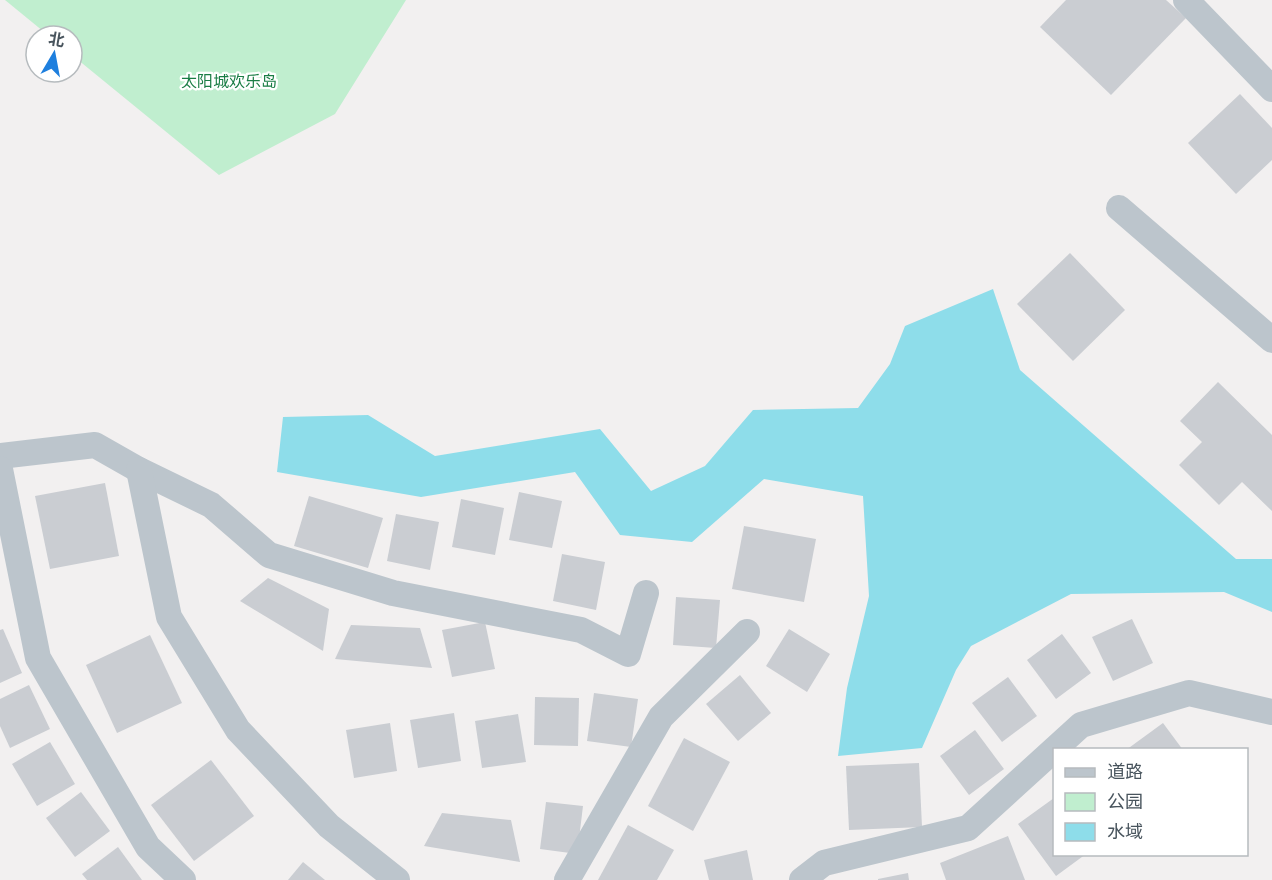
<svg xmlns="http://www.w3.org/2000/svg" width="1272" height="880" font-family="Barlow,'Noto Sans SC',sans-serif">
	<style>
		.green { fill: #c0eecf }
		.water { fill: #8eddea }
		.building { fill: #cacdd2 }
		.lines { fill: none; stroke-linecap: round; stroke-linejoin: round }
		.street { stroke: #bcc5cc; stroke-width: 26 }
		.labels { text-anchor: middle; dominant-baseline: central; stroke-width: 4.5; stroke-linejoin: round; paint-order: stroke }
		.park-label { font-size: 16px; fill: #1a7d45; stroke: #fff }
	</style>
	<rect width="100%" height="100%" fill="#f2f0f0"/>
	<polygon class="green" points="5,0 406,0 335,114 219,175 72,55 72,36 49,36"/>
	<polygon class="water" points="993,289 1020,370 1236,559 1272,559 1272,612 1224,592 1071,594 971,646 956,670 922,748 838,756 847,688 869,596 863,496 764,479 692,542 620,535 575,472 421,497 277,472 283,417 368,415 435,456 600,429 651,491 705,466 753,410 858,408 890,364 905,326"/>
	<g class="building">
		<polygon points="1066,0 1166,0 1186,18 1111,95 1040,27"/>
		<polygon points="1240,94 1272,128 1272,160 1236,194 1188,143"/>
		<polygon points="1070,253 1125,310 1073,361 1017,304"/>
		<polygon points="1218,382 1272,435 1272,511 1242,482 1219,505 1179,465 1202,442 1180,421"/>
		<polygon points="105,483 119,556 50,569 35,496"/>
		<polygon points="519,492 562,501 552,548 509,540"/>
		<polygon points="309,496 383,518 368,568 294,546"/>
		<polygon points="461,499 504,508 495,555 452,547"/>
		<polygon points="396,514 439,522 430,570 387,561"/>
		<polygon points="744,526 816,539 804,602 732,589"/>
		<polygon points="562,554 605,562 596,610 553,601"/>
		<polygon points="268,578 329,609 323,651 240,601"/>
		<polygon points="676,597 720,600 716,648 673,645"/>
		<polygon points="1132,619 1153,663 1113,681 1092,637"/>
		<polygon points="485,622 495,669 452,677 442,630"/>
		<polygon points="351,625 420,628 432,668 335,659"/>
		<polygon points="3,629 22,673 0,683 0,630"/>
		<polygon points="789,629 830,654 807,692 766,666"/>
		<polygon points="1062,634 1091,673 1056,699 1027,660"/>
		<polygon points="150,635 182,703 117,733 86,665"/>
		<polygon points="740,675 771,713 738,741 706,704"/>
		<polygon points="1008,677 1037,716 1002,742 972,703"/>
		<polygon points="29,685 50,729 10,748 0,726 0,699"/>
		<polygon points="594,693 638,699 631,747 587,741"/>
		<polygon points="535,697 579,698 578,746 534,745"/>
		<polygon points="454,713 461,761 418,768 410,720"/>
		<polygon points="518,714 526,762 482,768 475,721"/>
		<polygon points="390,723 397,771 354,778 346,730"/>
		<polygon points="1163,723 1183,750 1126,750"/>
		<polygon points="975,730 1004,769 969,795 940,756"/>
		<polygon points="684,738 730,762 693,831 648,806"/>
		<polygon points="50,742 75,784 37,806 12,764"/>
		<polygon points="211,760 254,816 194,861 151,805"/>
		<polygon points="919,763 922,827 849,830 846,766"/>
		<polygon points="81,792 110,831 75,857 46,818"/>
		<polygon points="1054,798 1054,854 1086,854 1056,876 1018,824"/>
		<polygon points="546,802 583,806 579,839 570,853 540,849"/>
		<polygon points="442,813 511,820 520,862 424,846"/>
		<polygon points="628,825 674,850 657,880 598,880"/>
		<polygon points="1008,836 1025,880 946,880 940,863"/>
		<polygon points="118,847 142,880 87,880 82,874"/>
		<polygon points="747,850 753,880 709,880 704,860"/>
		<polygon points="303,862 325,880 288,880"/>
		<polygon points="908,873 909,880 878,880 878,879"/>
	</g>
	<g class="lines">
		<g class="street">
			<polyline points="1186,0 1272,89"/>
			<polyline points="1119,208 1272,340"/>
			<polyline points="0,456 95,445 139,470 211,505 269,555 393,593 581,630 628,654 646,593"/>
			<polyline points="0,469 38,658 148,847 183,880"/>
			<polyline points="139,470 169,617 238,730 329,826 397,880"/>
			<polyline points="567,880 661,717 747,632"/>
			<polyline points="802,880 824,863 968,828 1081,725 1189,693 1272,712"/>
		</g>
	</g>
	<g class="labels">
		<g class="park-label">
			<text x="229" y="80">太阳城欢乐岛</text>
		</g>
	</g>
	<rect x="1053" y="748" width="195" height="108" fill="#ffffff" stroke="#b6bbbe" stroke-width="1.5"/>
	<rect x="1065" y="768" width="30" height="9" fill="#bcc5cc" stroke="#b6bbbe" stroke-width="1.5"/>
	<text x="1107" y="778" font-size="18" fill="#48545d">道路</text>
	<rect x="1065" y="793" width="30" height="18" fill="#c0eecf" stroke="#b6bbbe" stroke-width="1.5"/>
	<text x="1107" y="808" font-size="18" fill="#48545d">公园</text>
	<rect x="1065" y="823" width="30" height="18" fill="#8eddea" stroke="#b6bbbe" stroke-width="1.5"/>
	<text x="1107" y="838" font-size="18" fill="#48545d">水域</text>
	<g transform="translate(54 54) rotate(10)"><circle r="28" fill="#ffffff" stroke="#b6bbbe" stroke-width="1.5"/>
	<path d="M0-4.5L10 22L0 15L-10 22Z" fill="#1e7fde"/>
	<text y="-9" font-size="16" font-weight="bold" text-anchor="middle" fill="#48545d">北</text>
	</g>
</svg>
